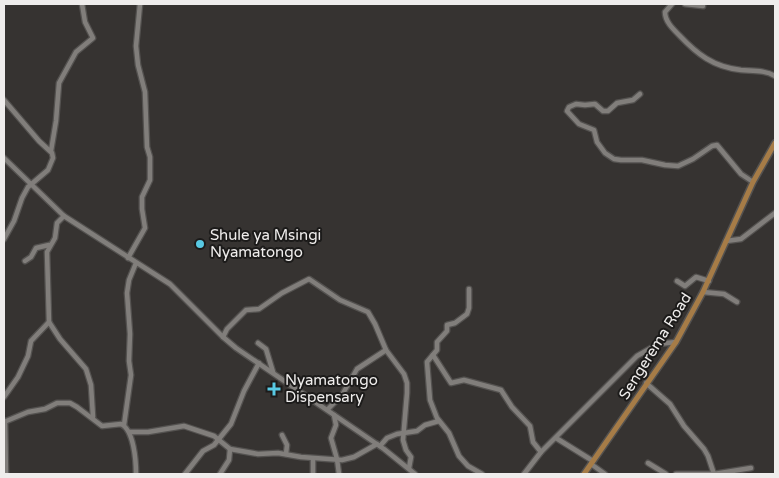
<svg xmlns="http://www.w3.org/2000/svg" width="779" height="478" font-family="'Varela Round',sans-serif">
	<style>
		.lines { fill: none; stroke-linecap: round; stroke-linejoin: round }
		.minor-casing { stroke: #545250; stroke-width: 7 }
		.major-casing { stroke: #545250; stroke-width: 8 }
		.minor { stroke: #817e7b; stroke-width: 4.5 }
		.major { stroke: #a67c47; stroke-width: 5 }
		.poi-dot { fill: #58c9e3; stroke: #1c1b1a; stroke-width: 2 }
		.labels { text-anchor: middle; dominant-baseline: central; stroke-width: 4; stroke-linejoin: round; paint-order: stroke }
		.poi-label { font-size: 15px; fill: #efedec; stroke: #1c1b1a; text-anchor: start }
		.street-label { font-size: 15px; fill: #efedec; stroke: #1c1b1a }
	</style>
	<rect width="100%" height="100%" fill="#363331"/>
	<g class="lines">
		<g class="minor-casing">
			<g id="minor">
				<path d="M672,4L665,12C665,21 672,28 679,35C697,54 713,67 741,70C753,71 765,70 775,76"/>
				<polyline points="685,4 703,6"/>
				<polyline points="640,94 633,100 617,103 608,111 603,111 595,104 585,105 576,104 569,107 567,111 579,124 594,130 597,142 605,153 614,159 621,160 642,160 665,165 678,166 693,159 712,146 717,145 741,174 753,182"/>
				<polyline points="4,100 39,141 52,153 53,158 48,170 28,187 22,198 14,221 4,239"/>
				<polyline points="51,151 56,121 59,83 76,52 93,38 85,22 82,4"/>
				<polyline points="4,158 64,216 170,284 223,337 236,348 384,449 415,474"/>
				<polyline points="64,216 57,223 55,238 47,252 49,322 60,339 86,369 91,385 93,417"/>
				<polyline points="726,241 741,239 775,213"/>
				<polyline points="128,258 145,228 142,209 142,197 150,180 150,157 147,147 145,92 138,65 136,46 140,4"/>
				<polyline points="25,261 31,257 36,248 49,245"/>
				<polyline points="677,281 685,286 696,277 709,281"/>
				<polyline points="469,289 469,308 467,314 455,323 447,325 447,331 437,342 437,350 427,362 430,400 437,418 449,433 459,456 468,466 482,474"/>
				<polyline points="703,292 724,294 737,302"/>
				<polyline points="223,337 227,329 246,310 259,309 282,293 309,279 340,300 368,312 375,324 386,350 404,374 407,383 407,393 403,440 406,450 411,457 409,468"/>
				<polyline points="258,343 266,349 273,372"/>
				<polyline points="433,355 451,383 464,380 501,390 512,407 530,426 533,442 541,452"/>
				<polyline points="646,383 670,404 684,426 704,449 708,456 714,474"/>
				<polyline points="4,397 18,377 28,356 31,341 49,322"/>
				<polyline points="328,409 342,395 357,369 386,350"/>
				<polyline points="334,415 336,425 331,438 337,459 339,474"/>
				<polyline points="5,421 6,474"/>
				<path d="M4,422L28,412L45,409L57,403H70L77,407L102,426L121,424C134,430 136,461 136,474"/>
				<polyline points="124,425 131,375 129,361 130,334 127,293 129,280 136,263"/>
				<polyline points="130,432 148,432 184,426 214,436 230,449 258,454 278,453 301,457 342,460 354,457 377,444"/>
				<polyline points="282,435 287,445 286,454"/>
				<polyline points="556,438 593,461"/>
				<polyline points="380,446 387,438 397,434 417,431 425,425 439,421"/>
				<polyline points="648,463 666,474"/>
				<polyline points="591,464 605,474"/>
				<polyline points="185,474 203,451 214,445 231,424 244,391 259,363"/>
				<polyline points="220,474 229,460 230,449"/>
				<polyline points="313,474 313,459"/>
				<polyline points="524,474 541,452 637,356 658,344 676,342"/>
				<polyline points="676,474 714,474 751,468"/>
			</g>
		</g>
		<g class="major-casing">
			<polyline id="major" points="584,474 676,342 703,292 753,182 775,143"/>
		</g>
		<use href="#minor" class="minor"/>
		<use href="#major" class="major"/>
	</g>
	<g class="poi-dot">
		<circle cx="200" cy="244" r="5"/>
		<path d="M271.5 381.5h5v5h5v5h-5v5h-5v-5h-5v-5h5z"/>
	</g>
	<g class="labels">
		<g class="poi-label">
			<text x="210" y="235">Shule ya Msingi<tspan x="210" dy="17">Nyamatongo</tspan></text>
			<text x="285" y="380">Nyamatongo<tspan x="285" dy="17">Dispensary</tspan></text>
		</g>
		<g class="street-label">
			<text transform="translate(655 346) rotate(-58)">Sengerema Road</text>
		</g>
	</g>
	<rect width="779" height="478" fill="none" stroke="#efedec" stroke-width="10"/>
</svg>
